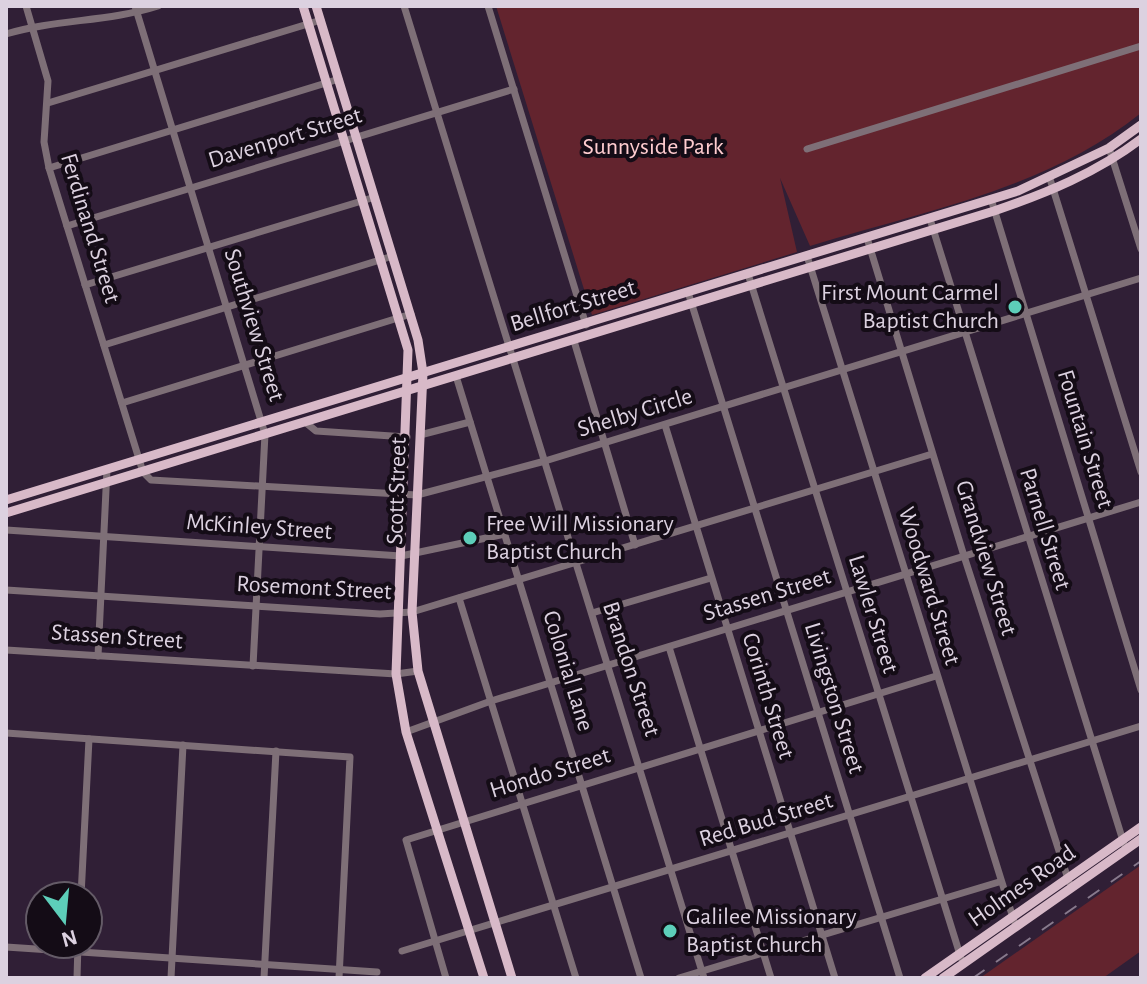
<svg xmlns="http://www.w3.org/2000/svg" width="1147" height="984" font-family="'Alegreya Sans',sans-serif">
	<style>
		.green { fill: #63242e }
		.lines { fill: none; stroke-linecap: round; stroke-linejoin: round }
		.minor { stroke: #7e6f77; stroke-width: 7 }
		.major { stroke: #d8b9c8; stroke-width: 9 }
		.rail { stroke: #887a8d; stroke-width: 2; stroke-dasharray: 14 14; stroke-linecap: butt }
		.poi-dot { fill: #5dceb9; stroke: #140c16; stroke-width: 3 }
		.labels { text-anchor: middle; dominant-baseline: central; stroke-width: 8; stroke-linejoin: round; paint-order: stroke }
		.street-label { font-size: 24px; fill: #dcd1e0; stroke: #140c16 }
		.park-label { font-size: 24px; fill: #ffcdd0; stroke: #140c16 }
		.poi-label { font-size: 24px; fill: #dcd1e0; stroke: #140c16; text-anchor: start }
	</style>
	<rect width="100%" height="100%" fill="#301f36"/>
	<g class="green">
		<path d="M496,6H1141V113C1047,189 923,211 810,246L780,178L797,252L592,315Z"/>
		<polygon points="1141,865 1141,951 1103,978 980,978"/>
	</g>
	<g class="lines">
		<g class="minor">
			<polyline points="26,6 48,81 44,142 49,168 143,472 151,480 417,495 545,461 1141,278"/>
			<polyline points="135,6 265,434 253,666"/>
			<polyline points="404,6 704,978"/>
			<polyline points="488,6 586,325"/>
			<path d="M6,34C56,19 108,22 158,6"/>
			<polyline points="48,103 321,20"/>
			<polyline points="1109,148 1141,249"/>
			<polyline points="807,149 1141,46"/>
			<polyline points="49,168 339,79"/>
			<polyline points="1050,179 1141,472"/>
			<polyline points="991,199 1141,690"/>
			<polyline points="930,219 1124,844"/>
			<polyline points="67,226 514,89"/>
			<polyline points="867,238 964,556 1069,882"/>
			<polyline points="807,256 1014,921"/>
			<polyline points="748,274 961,958"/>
			<polyline points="85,285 375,197"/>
			<polyline points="688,292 900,978"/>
			<polyline points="574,341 635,545"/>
			<polyline points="104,345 393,256"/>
			<polyline points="456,376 641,978"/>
			<polyline points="122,403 411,314"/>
			<polyline points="305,422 316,431 407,437"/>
			<polyline points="665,425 835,978"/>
			<polyline points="420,435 470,422"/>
			<polyline points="6,530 401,556 505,534"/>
			<polyline points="6,590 380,614 412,612 932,454"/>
			<polyline points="459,598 576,978"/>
			<polyline points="592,613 711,578"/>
			<polyline points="669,647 771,978"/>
			<polyline points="6,650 396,674 418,671"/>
			<polyline points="98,656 107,469"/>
			<polyline points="406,732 491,701 1141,502"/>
			<polyline points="6,733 350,757 339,978"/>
			<polyline points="81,896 89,739"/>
			<polyline points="6,947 377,972"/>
			<polyline points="402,951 1141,726"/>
			<polyline points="77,978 78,944"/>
			<polyline points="171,978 183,745"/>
			<polyline points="264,978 276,751"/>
			<polyline points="446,978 406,840 936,676"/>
			<polyline points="679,978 999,882"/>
		</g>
		<g class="major">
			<polyline points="303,6 408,350 396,674 406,732 484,978"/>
			<polyline points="316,6 418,340 423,373 412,612 418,671 512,978"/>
			<polyline points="6,500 1018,191 1109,148 1141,125"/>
			<path d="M6,513L994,211C1047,193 1096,173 1141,139"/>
			<polyline points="925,978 1141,827"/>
			<polyline points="943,978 1141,839"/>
		</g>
		<polyline class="rail" points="973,978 1141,861"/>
	</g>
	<g class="poi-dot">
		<circle cx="1015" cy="307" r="8"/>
		<circle cx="470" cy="538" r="8"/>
		<circle cx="670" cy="931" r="8"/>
	</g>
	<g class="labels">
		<g class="street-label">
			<text transform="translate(285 138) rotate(-17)">Davenport Street</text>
			<text transform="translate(90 228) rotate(73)">Ferdinand Street</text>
			<text transform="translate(573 306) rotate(-17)">Bellfort Street</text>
			<text transform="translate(254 325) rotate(73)">Southview Street</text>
			<text transform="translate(635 413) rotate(-17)">Shelby Circle</text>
			<text transform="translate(1085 439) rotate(73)">Fountain Street</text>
			<text transform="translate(397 491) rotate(-88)">Scott Street</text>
			<text transform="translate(259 527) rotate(4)">McKinley Street</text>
			<text transform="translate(1045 529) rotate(73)">Parnell Street</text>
			<text transform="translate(986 558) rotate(73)">Grandview Street</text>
			<text transform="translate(929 586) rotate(73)">Woodward Street</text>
			<text transform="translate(314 588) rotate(3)">Rosemont Street</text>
			<text transform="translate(767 595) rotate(-17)">Stassen Street</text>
			<text transform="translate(873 614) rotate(73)">Lawler Street</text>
			<text transform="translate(117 637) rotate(4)">Stassen Street</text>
			<text transform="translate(631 669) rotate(72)">Brandon Street</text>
			<text transform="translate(568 671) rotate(73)">Colonial Lane</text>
			<text transform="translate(768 696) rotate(73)">Corinth Street</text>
			<text transform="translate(834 698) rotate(73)">Livingston Street</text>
			<text transform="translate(550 773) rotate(-17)">Hondo Street</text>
			<text transform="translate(766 820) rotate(-17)">Red Bud Street</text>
			<text transform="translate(1022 886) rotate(-35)">Holmes Road</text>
		</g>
		<g class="park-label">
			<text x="653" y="147">Sunnyside Park</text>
		</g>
		<g class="poi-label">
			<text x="999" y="293" text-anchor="end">First Mount Carmel<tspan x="999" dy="28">Baptist Church</tspan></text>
			<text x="486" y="524">Free Will Missionary<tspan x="486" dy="28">Baptist Church</tspan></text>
			<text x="686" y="917">Galilee Missionary<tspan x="686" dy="28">Baptist Church</tspan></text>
		</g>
	</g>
	<rect width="1147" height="984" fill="none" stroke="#dcd1e0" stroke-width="16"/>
	<g transform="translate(64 920) rotate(164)"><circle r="38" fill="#140c16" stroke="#645b67" stroke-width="2"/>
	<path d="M0-6L14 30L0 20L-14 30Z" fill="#5dceb9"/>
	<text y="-12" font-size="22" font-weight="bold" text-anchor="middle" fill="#dcd1e0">N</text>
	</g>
</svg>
